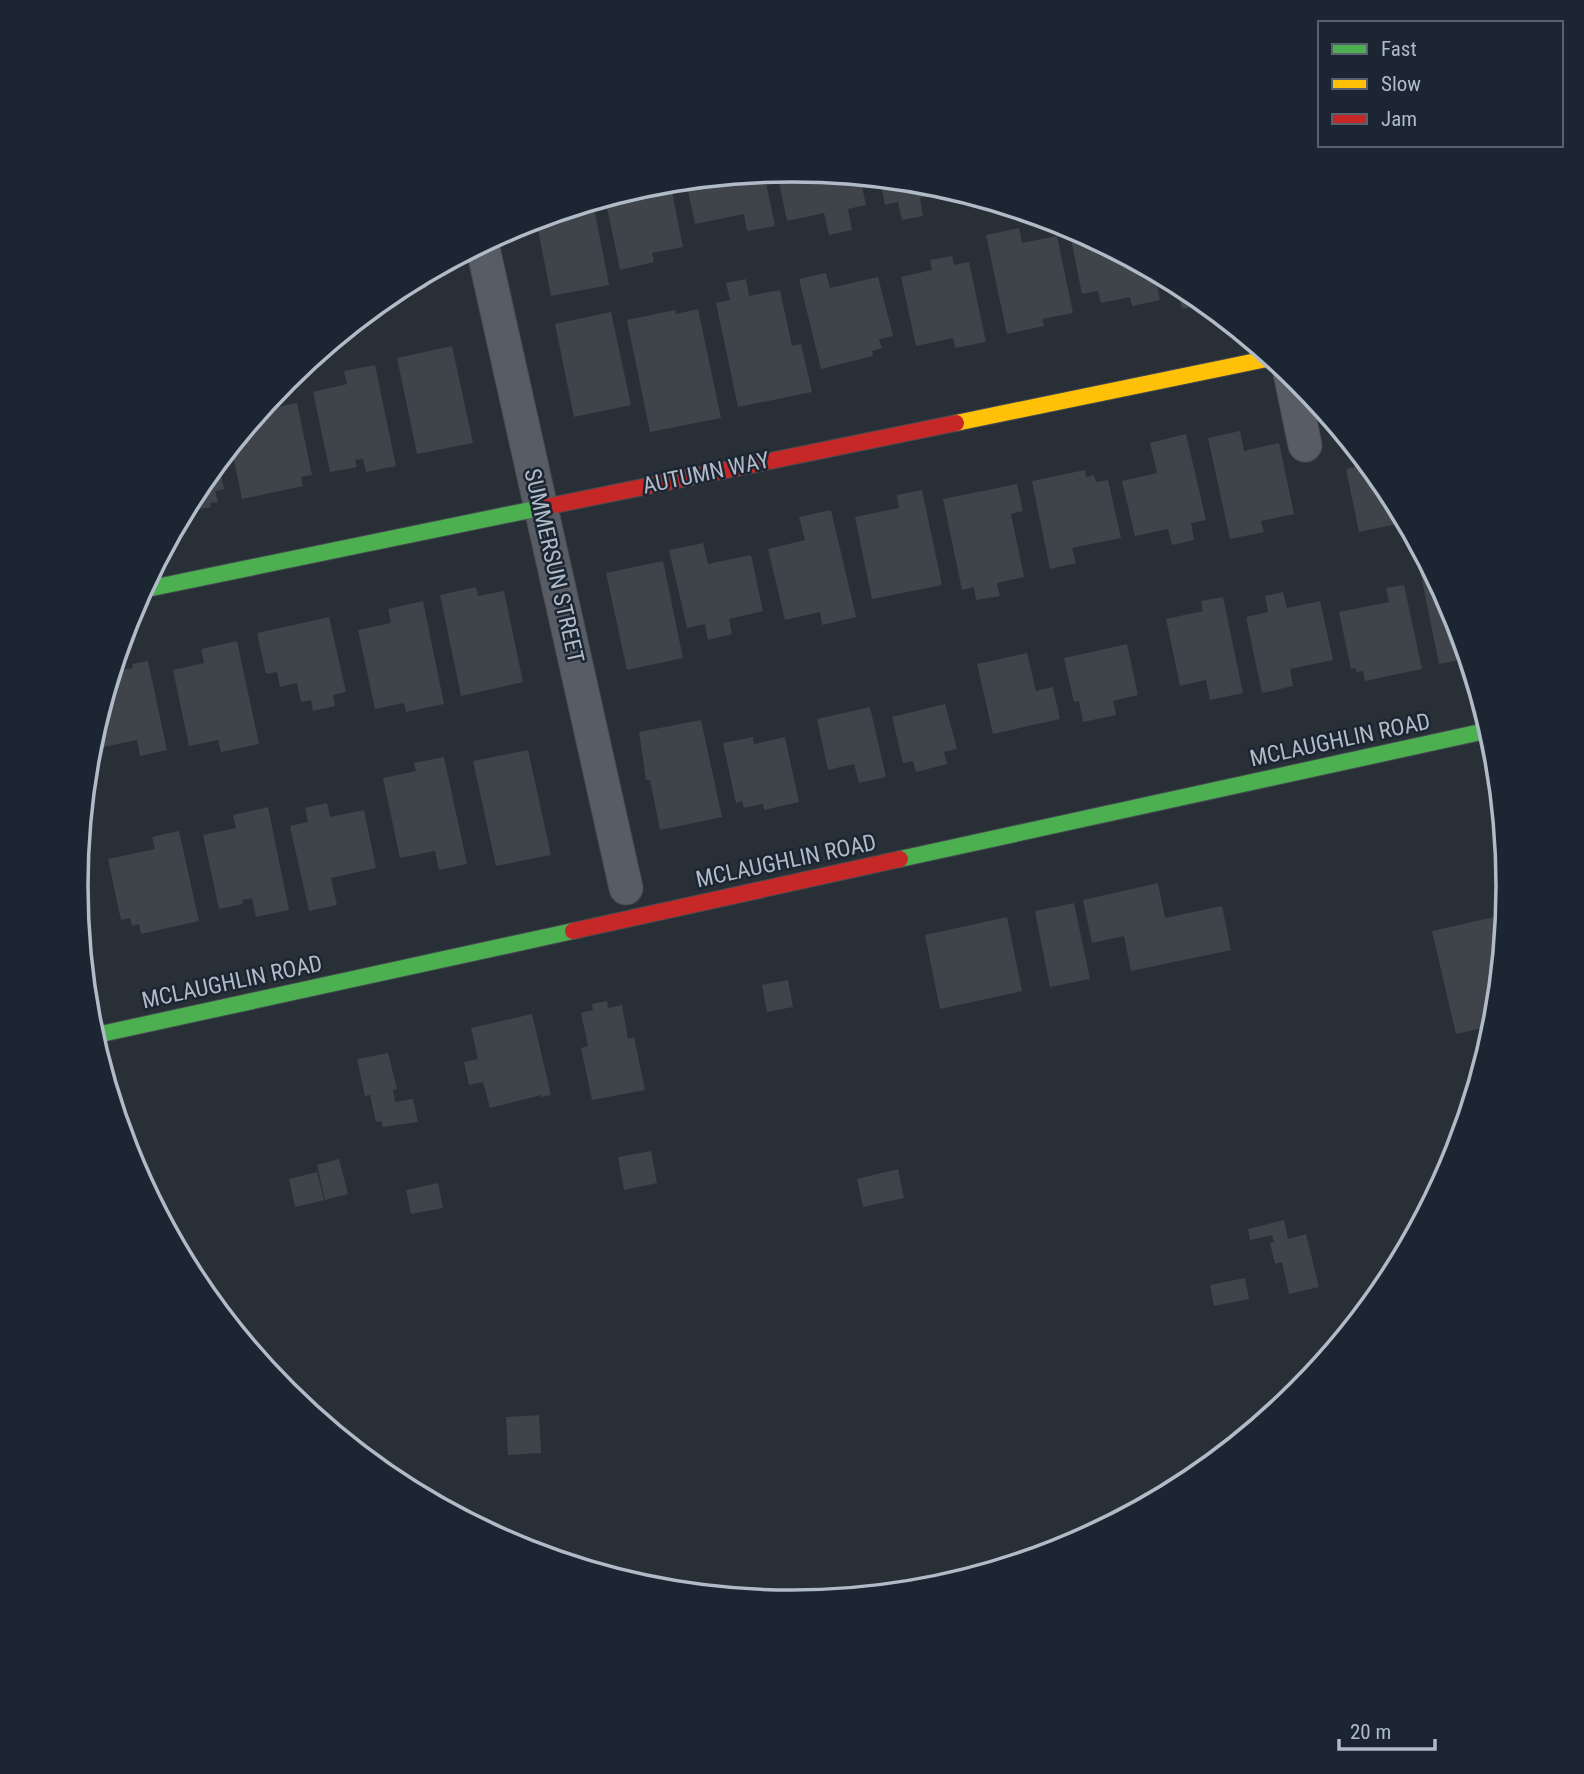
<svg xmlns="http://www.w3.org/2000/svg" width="1584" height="1774" font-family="'Roboto Condensed',sans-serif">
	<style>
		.building { fill: #3f444b }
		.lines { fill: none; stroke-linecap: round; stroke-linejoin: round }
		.street-casing { stroke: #464b52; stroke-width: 35 }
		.fast-casing { stroke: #464b52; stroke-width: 18 }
		.slow-casing { stroke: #464b52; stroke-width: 18 }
		.jam-casing { stroke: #464b52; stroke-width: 18 }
		.street { stroke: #585d65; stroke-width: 33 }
		.fast { stroke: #4caf50; stroke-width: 16 }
		.slow { stroke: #ffc107; stroke-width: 16 }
		.jam { stroke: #c62828; stroke-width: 16 }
		.labels { text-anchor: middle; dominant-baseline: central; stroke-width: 5; stroke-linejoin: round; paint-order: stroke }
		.street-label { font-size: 23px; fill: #b1bbc8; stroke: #1b2632 }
		.rim { fill: none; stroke: #b1bbc8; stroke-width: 3.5 }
	</style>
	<rect width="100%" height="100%" fill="#282f37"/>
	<g class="building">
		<polygon points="792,170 860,177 866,205 848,209 852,230 829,235 824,213 787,221 777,172"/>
		<polygon points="764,173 775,226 747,231 744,214 695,224 686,181"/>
		<polygon points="880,179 932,184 942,187 943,193 920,198 923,216 902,220 898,202 885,205"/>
		<polygon points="670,182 683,247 652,253 654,262 620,270 605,198 653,184"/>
		<polygon points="593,202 609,285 551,296 536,219"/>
		<polygon points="1019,228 1022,243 1057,236 1073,313 1042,319 1044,326 1007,334 986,235"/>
		<polygon points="1080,232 1154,272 1160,300 1132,306 1130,297 1101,303 1098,291 1082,294 1070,234"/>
		<polygon points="952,256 954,265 969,262 986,342 955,348 953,338 916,346 901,277 932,270 930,260"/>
		<polygon points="826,273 830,288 878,277 893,336 879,339 882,348 872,351 873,356 821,369 799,279"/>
		<polygon points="425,275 427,288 387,296 394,291"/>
		<polygon points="746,279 749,296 780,290 792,346 801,344 812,392 738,407 716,303 730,300 726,283"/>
		<polygon points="1176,284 1191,291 1206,304 1182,309"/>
		<polygon points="698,309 721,418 650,432 627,320 675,310 676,314"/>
		<polygon points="611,312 631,405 574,417 555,324"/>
		<polygon points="452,346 473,443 417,454 397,358"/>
		<polygon points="375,365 396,466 366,472 363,459 355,460 357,467 330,472 313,392 347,384 344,371"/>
		<polygon points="297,403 312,475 301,477 303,486 242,499 231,446 260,411"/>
		<polygon points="1240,431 1244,451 1279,443 1294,514 1261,521 1264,532 1230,539 1208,438"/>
		<polygon points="1186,434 1206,520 1191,523 1194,540 1172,545 1168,529 1135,536 1122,481 1157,473 1150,443"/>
		<polygon points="218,462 224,489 215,491 218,502 210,503 211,507 183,512 196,488"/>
		<polygon points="1368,464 1388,489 1406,522 1359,532 1346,469"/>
		<polygon points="1085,470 1086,477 1094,475 1096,482 1108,480 1121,538 1072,548 1076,563 1050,569 1032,481"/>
		<polygon points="1017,484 1023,511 1011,514 1024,577 997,583 1000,596 976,600 974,587 962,590 943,499"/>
		<polygon points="922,490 942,585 872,599 855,517 899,508 897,495"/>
		<polygon points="831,510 856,617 822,625 820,612 785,620 768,549 805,540 799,517"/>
		<polygon points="703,543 708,564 751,555 763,611 729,619 732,634 708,640 705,624 687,628 669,550"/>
		<polygon points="1425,559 1454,613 1468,658 1439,664 1418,560"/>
		<polygon points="663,561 683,658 627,670 606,573"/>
		<polygon points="1404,585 1422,669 1365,681 1363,671 1356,672 1356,668 1351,669 1339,612 1389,602 1386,588"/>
		<polygon points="476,587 478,596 504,591 523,682 461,696 440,595"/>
		<polygon points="1283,592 1287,608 1320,601 1333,660 1290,669 1293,686 1262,693 1246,617 1268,612 1265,596"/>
		<polygon points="1223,597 1243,693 1210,700 1206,680 1180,686 1166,619 1203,611 1201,601"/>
		<polygon points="423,601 444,704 406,712 404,703 375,709 358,630 391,623 388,609"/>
		<polygon points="329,617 346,692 333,695 335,706 313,711 311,700 301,702 297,683 280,687 277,672 266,674 257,633"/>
		<polygon points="237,641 259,744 221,752 218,740 189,746 173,670 204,663 201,649"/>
		<polygon points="1127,644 1138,695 1113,701 1116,715 1083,722 1079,701 1074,702 1064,658"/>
		<polygon points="1027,653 1036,691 1053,687 1060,719 993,734 977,664"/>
		<polygon points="148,661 167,750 140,756 137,740 90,750 112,672 133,668 132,664"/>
		<polygon points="945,704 957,749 944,752 947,764 916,772 913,761 903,763 892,717"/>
		<polygon points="870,707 886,777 859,783 854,764 828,770 817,719"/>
		<polygon points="701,720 722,817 660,830 650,780 646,780 639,732"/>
		<polygon points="753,737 754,744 785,737 799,802 764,810 763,804 744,808 742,801 736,803 723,743"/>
		<polygon points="528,750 551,855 496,866 473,761"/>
		<polygon points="444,757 467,864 439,870 435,851 400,858 383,778 416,771 414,763"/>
		<polygon points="327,803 330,817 364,810 376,868 331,878 337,905 309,911 290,826 308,822 305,808"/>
		<polygon points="268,807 289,910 256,917 252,898 242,900 243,904 219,909 203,835 236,828 233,815"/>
		<polygon points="179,831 199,921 141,934 139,924 132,926 130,918 121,920 108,859 155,849 152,837"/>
		<polygon points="77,877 89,935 80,937 75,887"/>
		<polygon points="1158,883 1165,918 1222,906 1231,950 1131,971 1124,936 1092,943 1083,900"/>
		<polygon points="1074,903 1090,979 1050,987 1035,911"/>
		<polygon points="1007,917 1022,991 940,1009 925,935"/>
		<polygon points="1494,917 1502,954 1501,969 1488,972 1493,996 1498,994 1495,1025 1456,1034 1432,931"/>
		<polygon points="788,980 793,1007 767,1012 762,985"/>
		<polygon points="607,1001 608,1008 622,1005 628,1039 634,1037 645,1090 592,1100 581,1048 588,1046 581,1013 593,1010 592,1004"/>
		<polygon points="532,1014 551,1095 541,1097 541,1095 490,1108 483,1082 469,1085 464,1062 478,1059 471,1028"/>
		<polygon points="388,1053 397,1089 393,1090 395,1102 413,1099 418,1122 383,1127 381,1121 376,1122 370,1095 365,1096 357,1059"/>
		<polygon points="651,1151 657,1183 624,1190 618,1157"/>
		<polygon points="339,1159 348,1194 325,1200 317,1165"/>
		<polygon points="898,1169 904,1198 863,1207 857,1179"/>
		<polygon points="317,1172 324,1200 295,1207 289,1179"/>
		<polygon points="438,1183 443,1208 411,1214 406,1190"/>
		<polygon points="1284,1220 1288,1239 1306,1234 1319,1287 1289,1294 1282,1262 1275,1264 1270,1243 1274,1242 1272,1235 1250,1240 1248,1229"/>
		<polygon points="1245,1278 1249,1299 1214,1306 1210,1285"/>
		<polygon points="539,1415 541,1453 508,1455 506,1417"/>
	</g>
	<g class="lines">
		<g class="street-casing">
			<g id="street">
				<polyline points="482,244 626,888"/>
				<polyline points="1290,373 1305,445"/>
			</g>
		</g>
		<g class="fast-casing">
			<g id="fast">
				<polyline points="142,590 540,508"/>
				<polyline points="900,859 1490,730"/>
				<polyline points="92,1036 573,931"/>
			</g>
		</g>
		<g class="slow-casing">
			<polyline id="slow" points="956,423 1271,358"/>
		</g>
		<g class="jam-casing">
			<g id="jam">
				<polyline points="540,508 956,423"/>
				<polyline points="573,931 900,859"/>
			</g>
		</g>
		<use href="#street" class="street"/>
		<use href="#fast" class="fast"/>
		<use href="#slow" class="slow"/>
		<use href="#jam" class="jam"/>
	</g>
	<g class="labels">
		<g class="street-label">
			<text transform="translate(706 473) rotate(-12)">AUTUMN WAY</text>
			<text transform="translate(554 566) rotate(77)">SUMMERSUN STREET</text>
			<text transform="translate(1340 740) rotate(-12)">MCLAUGHLIN ROAD</text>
			<text transform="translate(786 861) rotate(-12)">MCLAUGHLIN ROAD</text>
			<text transform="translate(232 982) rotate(-12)">MCLAUGHLIN ROAD</text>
		</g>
	</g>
	<path d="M0 0H1584V1774H0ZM88 886a704 704 0 1 1 1408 0a704 704 0 1 1-1408 0Z" fill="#1b2632" fill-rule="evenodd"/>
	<path class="rim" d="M88 886a704 704 0 1 1 1408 0a704 704 0 1 1-1408 0Z"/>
	<rect x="1318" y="21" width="245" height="126" fill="#1b2632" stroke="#57626e" stroke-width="2"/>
	<rect x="1332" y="44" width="35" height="10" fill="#4caf50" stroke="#57626e" stroke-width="2"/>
	<text x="1381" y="56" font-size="21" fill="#b1bbc8">Fast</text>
	<rect x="1332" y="79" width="35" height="10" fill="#ffc107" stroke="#57626e" stroke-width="2"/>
	<text x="1381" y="91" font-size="21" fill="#b1bbc8">Slow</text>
	<rect x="1332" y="114" width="35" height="10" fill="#c62828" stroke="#57626e" stroke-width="2"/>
	<text x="1381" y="126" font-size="21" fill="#b1bbc8">Jam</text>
	<path d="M1339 1739v10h96v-10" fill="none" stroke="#b1bbc8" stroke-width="3.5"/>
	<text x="1350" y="1739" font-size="21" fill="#b1bbc8" stroke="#1b2632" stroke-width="5" paint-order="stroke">20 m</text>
</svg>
